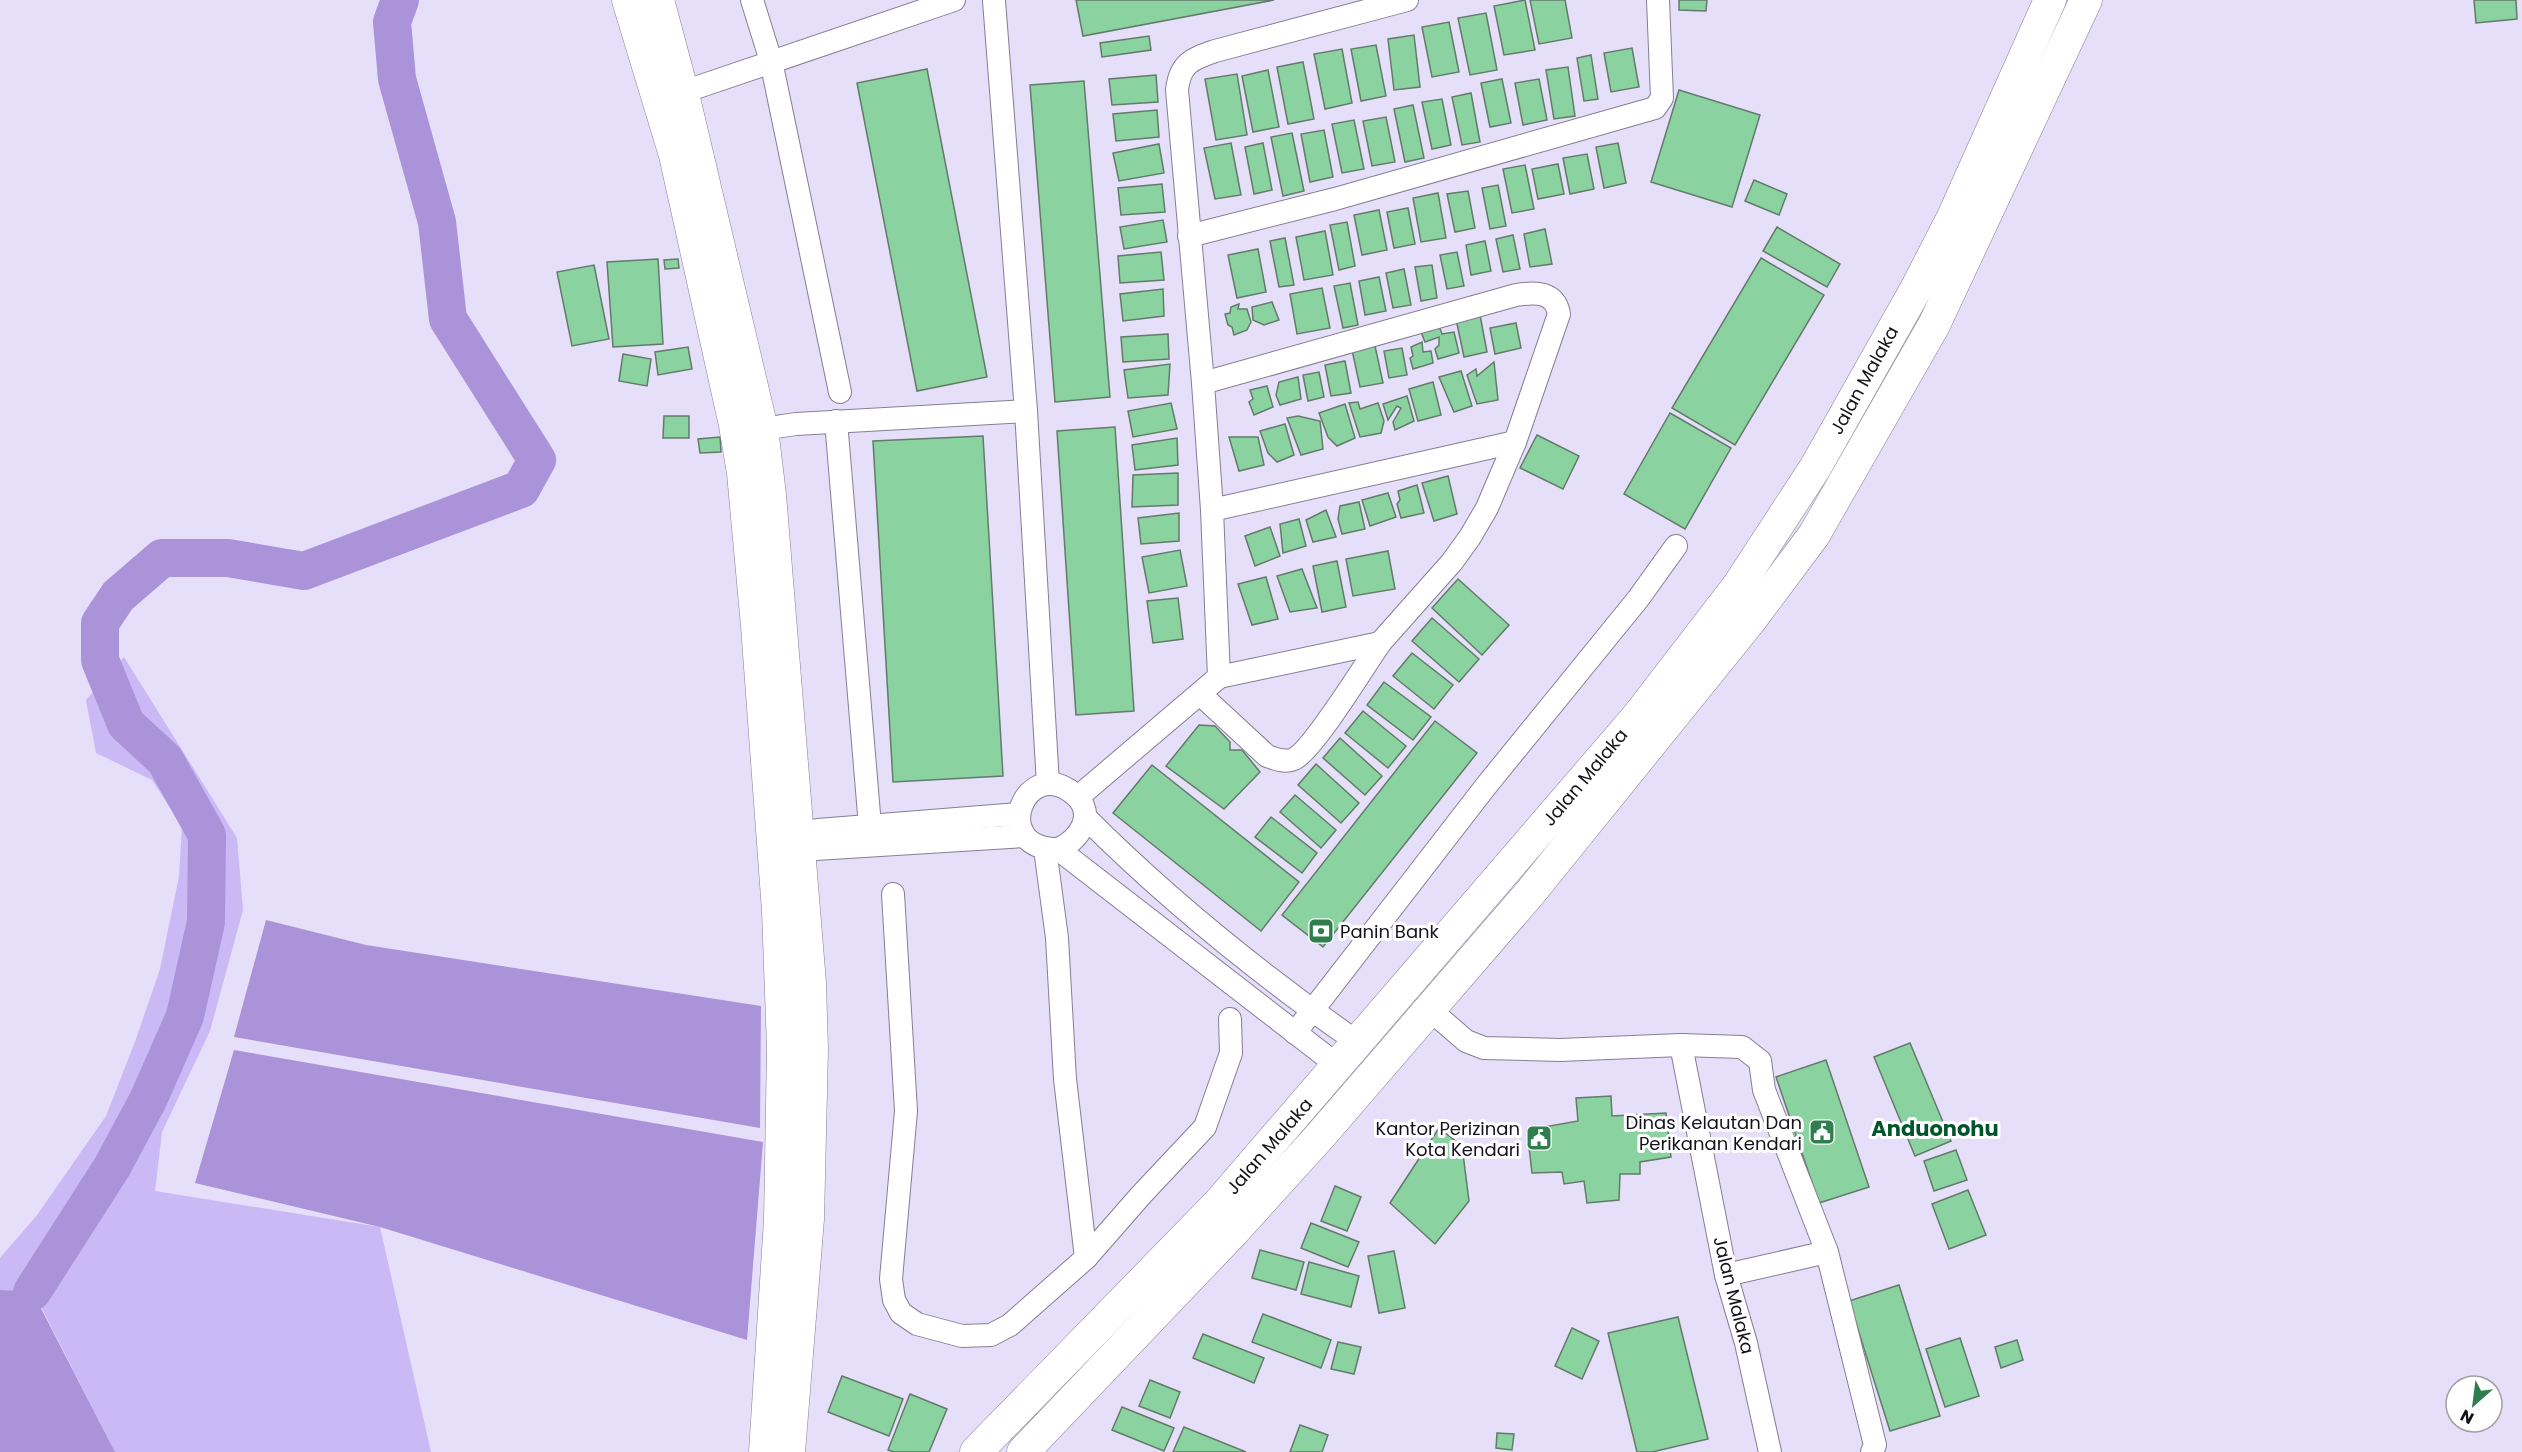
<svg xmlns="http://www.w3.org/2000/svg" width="2522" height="1452" font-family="Poppins,sans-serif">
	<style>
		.green { fill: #cbb9f6 }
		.water { fill: #aa93d9 }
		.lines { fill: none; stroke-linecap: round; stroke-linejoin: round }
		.river { stroke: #aa93d9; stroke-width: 38 }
		.building { fill: #8ad3a1; stroke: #647a6a; stroke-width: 1.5 }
		.street-casing { stroke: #857e95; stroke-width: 24 }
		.secondary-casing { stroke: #857e95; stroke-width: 33 }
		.street { stroke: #fff; stroke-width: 22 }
		.secondary { stroke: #fff; stroke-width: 32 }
		.labels { text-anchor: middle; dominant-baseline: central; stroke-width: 6; stroke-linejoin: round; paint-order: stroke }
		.street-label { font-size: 18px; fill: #14111a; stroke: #fff }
		.poi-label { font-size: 18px; fill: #14111a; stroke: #fff; text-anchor: end }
		.quarter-label { font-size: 21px; font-weight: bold; fill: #00542a; stroke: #fff }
	</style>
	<rect width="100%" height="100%" fill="#e6dff9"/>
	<polygon class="green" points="124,657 237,838 243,910 210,1031 162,1132 155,1191 380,1227 431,1452 115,1452 33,1291 0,1290 0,1258 37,1215 106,1116 136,1039 160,969 179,876 182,826 152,780 96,753 86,700"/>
	<g class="water">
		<polygon points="266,920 366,945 761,1006 760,1128 234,1037"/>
		<polygon points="234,1050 763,1142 747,1340 380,1227 195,1183"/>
		<polygon points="0,1290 32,1291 115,1452 0,1452"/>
	</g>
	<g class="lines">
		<polyline class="river" points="32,1292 112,1167 148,1100 185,1016 206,922 207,835 165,760 126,724 100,660 100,623 118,596 162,558 228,558 304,571 521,489 537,460 448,319 437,222 397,79 392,22 400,0"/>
	</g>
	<g class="building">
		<polygon points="1076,0 1274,0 1083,36"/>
		<polygon points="1525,0 1535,50 1504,55 1494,6"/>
		<polygon points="1530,0 1565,0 1572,38 1539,44"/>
		<polygon points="1679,0 1707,0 1706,11 1679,10"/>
		<polygon points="2474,0 2516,0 2517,19 2476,23"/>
		<polygon points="1486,13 1497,70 1470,75 1458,18"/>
		<polygon points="1449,22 1459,72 1432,77 1422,27"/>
		<polygon points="1414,35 1420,87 1394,90 1388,39"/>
		<polygon points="1149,36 1151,50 1102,57 1100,43"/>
		<polygon points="1376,45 1386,96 1361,101 1351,49"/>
		<polygon points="1632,48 1639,87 1611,92 1604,53"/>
		<polygon points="1342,49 1352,103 1325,109 1314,54"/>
		<polygon points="1591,55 1598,99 1584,101 1577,58"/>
		<polygon points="1303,62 1314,119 1288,124 1277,67"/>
		<polygon points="1568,67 1575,116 1554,119 1546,70"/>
		<polygon points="927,69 987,377 917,391 857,83"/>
		<polygon points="1268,70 1279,127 1253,132 1242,76"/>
		<polygon points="1237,74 1247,135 1216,140 1205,79"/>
		<polygon points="1156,75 1158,102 1112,105 1109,79"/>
		<polygon points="1502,79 1511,123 1490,127 1481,83"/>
		<polygon points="1539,79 1547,120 1523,125 1515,83"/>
		<polygon points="1084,81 1110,397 1055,402 1030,85"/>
		<polygon points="1679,90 1760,115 1732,207 1651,182"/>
		<polygon points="1471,93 1480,142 1462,145 1452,97"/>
		<polygon points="1442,99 1451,145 1432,149 1422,102"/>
		<polygon points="1413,105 1424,158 1405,162 1394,109"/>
		<polygon points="1157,110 1159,137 1116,141 1113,114"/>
		<polygon points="1386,117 1395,162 1372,166 1363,121"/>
		<polygon points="1354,120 1364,169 1342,173 1332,124"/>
		<polygon points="1324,130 1333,177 1310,182 1301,134"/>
		<polygon points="1292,133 1304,191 1283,196 1271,137"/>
		<polygon points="1231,143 1241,195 1215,199 1204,148"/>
		<polygon points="1263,143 1272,190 1254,194 1245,147"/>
		<polygon points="1618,143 1626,183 1604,188 1596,147"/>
		<polygon points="1159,144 1164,173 1119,181 1113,153"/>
		<polygon points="1587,154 1594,189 1570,194 1563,158"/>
		<polygon points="1558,164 1564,194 1538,199 1532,169"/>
		<polygon points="1525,165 1534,209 1512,213 1503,169"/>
		<polygon points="1754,180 1787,194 1779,215 1745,201"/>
		<polygon points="1162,184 1165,212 1121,215 1118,188"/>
		<polygon points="1498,185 1506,226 1490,229 1482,188"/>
		<polygon points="1468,191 1475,228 1455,232 1447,194"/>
		<polygon points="1438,193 1446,238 1421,242 1413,198"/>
		<polygon points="1408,208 1415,244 1394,248 1387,212"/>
		<polygon points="1379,210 1387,250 1362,255 1354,215"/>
		<polygon points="1163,220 1167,242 1124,249 1120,227"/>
		<polygon points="1347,222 1355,266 1339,270 1330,225"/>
		<polygon points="1777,227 1840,264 1827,287 1763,251"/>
		<polygon points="1545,229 1552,264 1530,267 1524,234"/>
		<polygon points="1325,231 1333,275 1304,280 1296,237"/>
		<polygon points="1513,235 1520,269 1503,272 1496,239"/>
		<polygon points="1285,238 1294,285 1279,287 1270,241"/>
		<polygon points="1485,241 1491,271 1471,275 1466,245"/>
		<polygon points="1258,249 1266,292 1237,298 1228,255"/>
		<polygon points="1161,252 1164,280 1120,283 1118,256"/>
		<polygon points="1457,252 1464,286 1447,289 1440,255"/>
		<polygon points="1761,258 1824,295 1735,445 1672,408"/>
		<polygon points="658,259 663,344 613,347 607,262"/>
		<polygon points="678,259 679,268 665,269 664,260"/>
		<polygon points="594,265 609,339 572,346 557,272"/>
		<polygon points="1432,265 1437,298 1421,301 1415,267"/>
		<polygon points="1404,269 1411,305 1393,308 1386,273"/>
		<polygon points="1379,277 1386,311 1365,315 1359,281"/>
		<polygon points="1350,283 1358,325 1343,328 1334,286"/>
		<polygon points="1322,288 1330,328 1297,334 1290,294"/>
		<polygon points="1163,289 1164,316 1123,321 1120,294"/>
		<polygon points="1272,302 1279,320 1264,325 1253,320 1252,307"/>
		<polygon points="1239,304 1238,309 1247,309 1251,322 1247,330 1234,335 1232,327 1228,325 1225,314 1230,313 1231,307"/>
		<polygon points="1480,315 1487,352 1464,357 1456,319"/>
		<polygon points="1516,323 1521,348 1495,354 1490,328"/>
		<polygon points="1439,326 1442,334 1454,332 1459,353 1438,359 1435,349 1439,345 1439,337 1425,342 1421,332"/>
		<polygon points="1168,334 1169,359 1123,362 1121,337"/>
		<polygon points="1422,342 1423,352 1431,351 1433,363 1413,369 1410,358 1413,356 1411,347"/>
		<polygon points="1375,346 1383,383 1360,387 1352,350"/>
		<polygon points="688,347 692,369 658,375 655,352"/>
		<polygon points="1402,348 1407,375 1389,378 1384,351"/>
		<polygon points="623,354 651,359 647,386 619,381"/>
		<polygon points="1345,361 1351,393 1331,396 1325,365"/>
		<polygon points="1494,362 1498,400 1477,404 1467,375 1476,369 1477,376"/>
		<polygon points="1170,364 1168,395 1128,398 1124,370"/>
		<polygon points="1461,371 1472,406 1454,412 1439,377"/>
		<polygon points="1319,372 1324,397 1308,401 1303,375"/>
		<polygon points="1298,377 1301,399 1280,405 1276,395 1279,382"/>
		<polygon points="1433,382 1441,415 1418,421 1409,389"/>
		<polygon points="1267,386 1273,407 1254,415 1249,402 1253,399 1250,390"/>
		<polygon points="1407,396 1414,421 1395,430 1393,422 1401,408 1397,406 1388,420 1383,404"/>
		<polygon points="1358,402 1360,409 1378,403 1384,421 1381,433 1360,437 1349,403"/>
		<polygon points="1171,403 1177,429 1133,437 1128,411"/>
		<polygon points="1345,404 1355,438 1337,446 1328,437 1319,413"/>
		<polygon points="1670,413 1731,448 1685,529 1624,494"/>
		<polygon points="664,416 689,416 689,438 663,438"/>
		<polygon points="1298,416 1320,421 1323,449 1301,455 1287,418"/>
		<polygon points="1285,424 1294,455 1277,462 1268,453 1260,431"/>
		<polygon points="1115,427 1134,711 1076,715 1057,431"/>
		<polygon points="1537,435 1579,456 1563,489 1520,468"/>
		<polygon points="983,436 1003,776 893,782 873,441"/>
		<polygon points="720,437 721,452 700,453 698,439"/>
		<polygon points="1229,437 1258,437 1264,465 1239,471"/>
		<polygon points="1177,438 1178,465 1135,470 1132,445"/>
		<polygon points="1178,473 1178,505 1132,507 1133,475"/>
		<polygon points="1448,476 1457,514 1434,521 1422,483"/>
		<polygon points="1417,485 1424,513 1401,518 1397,504 1400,500 1398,491"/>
		<polygon points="1388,493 1396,517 1370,526 1362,500"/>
		<polygon points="1359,502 1365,529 1342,534 1338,519 1340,506"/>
		<polygon points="1326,510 1336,537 1313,542 1306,520"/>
		<polygon points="1179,513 1179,541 1141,544 1138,518"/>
		<polygon points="1299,519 1306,546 1283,553 1280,524"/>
		<polygon points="1270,527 1280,556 1255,566 1245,536"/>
		<polygon points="1180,550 1187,586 1149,593 1142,557"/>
		<polygon points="1388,551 1395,589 1353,596 1346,559"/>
		<polygon points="1337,561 1346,607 1322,612 1313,566"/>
		<polygon points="1302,569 1317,608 1290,612 1277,576"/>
		<polygon points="1266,577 1278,619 1252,625 1238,584"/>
		<polygon points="1458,579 1509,625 1482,655 1432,608"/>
		<polygon points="1178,598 1183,639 1153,643 1147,601"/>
		<polygon points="1432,618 1479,659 1459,682 1412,641"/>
		<polygon points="1412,653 1453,685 1434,709 1393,676"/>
		<polygon points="1384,682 1431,717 1413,740 1367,705"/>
		<polygon points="1363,711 1406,746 1388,768 1345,733"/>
		<polygon points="1435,721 1477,753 1323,947 1282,915"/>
		<polygon points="1199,725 1215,726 1230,742 1230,750 1242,750 1260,772 1224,809 1166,766"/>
		<polygon points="1340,738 1382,776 1365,795 1323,758"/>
		<polygon points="1316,764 1359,803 1341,823 1298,785"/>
		<polygon points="1152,765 1299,882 1261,931 1113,813"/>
		<polygon points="1295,795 1336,830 1321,848 1280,812"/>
		<polygon points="1271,817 1317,853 1302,873 1255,837"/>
		<polygon points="1910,1043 1951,1141 1915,1156 1874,1057"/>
		<polygon points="1826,1060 1869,1187 1819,1203 1776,1077"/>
		<polygon points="1611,1096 1612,1116 1666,1113 1671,1157 1640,1162 1640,1174 1620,1174 1619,1200 1587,1203 1584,1181 1564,1184 1562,1172 1532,1173 1527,1130 1578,1121 1576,1098"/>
		<polygon points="1439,1128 1462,1146 1469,1201 1435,1244 1390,1203"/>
		<polygon points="1956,1150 1967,1180 1934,1191 1924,1161"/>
		<polygon points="1335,1186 1361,1197 1347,1231 1321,1221"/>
		<polygon points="1968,1190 1986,1235 1949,1249 1932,1204"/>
		<polygon points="1311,1223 1359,1242 1348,1267 1301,1248"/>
		<polygon points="1260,1250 1304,1262 1296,1290 1252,1278"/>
		<polygon points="1394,1251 1405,1308 1379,1313 1368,1256"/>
		<polygon points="1309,1262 1359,1276 1351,1307 1301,1294"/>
		<polygon points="1899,1285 1940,1416 1890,1431 1849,1301"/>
		<polygon points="1263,1314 1331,1340 1321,1368 1252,1342"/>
		<polygon points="1678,1317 1708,1439 1652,1452 1637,1452 1608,1333"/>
		<polygon points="1572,1328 1599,1341 1582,1379 1555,1366"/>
		<polygon points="1203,1334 1264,1358 1254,1383 1193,1358"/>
		<polygon points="1960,1338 1979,1396 1945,1407 1926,1349"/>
		<polygon points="2017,1340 2023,1360 2001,1368 1995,1347"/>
		<polygon points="1338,1342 1361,1347 1354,1374 1331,1369"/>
		<polygon points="842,1376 903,1399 889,1436 828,1412"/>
		<polygon points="1150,1380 1180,1392 1170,1418 1139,1406"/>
		<polygon points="910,1394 947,1409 929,1452 894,1452 888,1450"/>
		<polygon points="1122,1407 1174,1428 1164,1451 1112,1430"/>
		<polygon points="1300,1425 1328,1435 1322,1452 1290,1452"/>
		<polygon points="1184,1427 1246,1452 1173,1452"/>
		<polygon points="1497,1433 1514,1434 1512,1450 1496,1448"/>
	</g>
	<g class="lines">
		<g class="street-casing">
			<g id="street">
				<polyline points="752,0 771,61 840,392"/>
				<polyline points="994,1 1026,411 1048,784"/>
				<polyline points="695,88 954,0"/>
				<polyline points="1189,236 1335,199 1655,108 1662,98 1658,0"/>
				<path d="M1203,383L1516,295C1535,292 1555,291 1559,314L1515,442L1212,510"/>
				<polyline points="836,421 870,826"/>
				<polyline points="762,429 796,424 1026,411"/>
				<polyline points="1219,677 1380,643 1452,562 1470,537 1487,508 1515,442"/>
				<path d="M1200,694L1267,756C1275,759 1285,763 1294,759C1313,750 1365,665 1380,643"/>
				<path d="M1078,797L1219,677L1212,510L1203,383L1177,90C1180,63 1192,59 1215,51L1407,0"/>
				<path d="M1085,817C1168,900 1261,975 1357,1042"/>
				<polyline points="784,836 818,830 1019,814"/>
				<polyline points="1045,849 1057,938 1065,1079 1086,1258"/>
				<path d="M1058,849C1079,841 1097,814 1075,795C1026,752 987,849 1058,849L1337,1065"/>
				<polyline points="783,851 1024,836"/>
				<polyline points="893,894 906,1111 891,1279 894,1300 901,1313 917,1324 962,1336 991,1335 1010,1325 1086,1258 1142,1194 1205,1127 1231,1053 1230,1019"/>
				<polyline points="1429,1009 1466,1041 1484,1048 1560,1050 1681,1045 1726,1275 1746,1343 1770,1452"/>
				<polyline points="1295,1033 1486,786 1638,599 1676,546"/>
				<polyline points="1681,1045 1742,1047 1760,1061 1764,1090 1827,1252 1726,1275"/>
				<polyline points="1827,1252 1875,1445 1872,1452"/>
			</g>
		</g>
		<g class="secondary-casing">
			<g id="secondary">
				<polyline points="628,0 675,155 735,425 743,473 757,626 778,911 783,1048 780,1220 765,1452"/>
				<polyline points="658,0 682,90 762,429 770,495 810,983 812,1049 808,1219 789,1452"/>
				<polyline points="976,1452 1219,1203 1638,716 1738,586 1815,468 1916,289 1953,217 2050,0"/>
				<polyline points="1023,1452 1234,1231 1321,1135 1530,893 1749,622 1814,535 1934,325 2086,0"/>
			</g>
		</g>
		<use href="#street" class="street"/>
		<use href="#secondary" class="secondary"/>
	</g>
	<defs>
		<g id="bank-square" transform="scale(1.35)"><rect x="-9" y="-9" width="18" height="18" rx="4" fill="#2f7e4e" stroke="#fff"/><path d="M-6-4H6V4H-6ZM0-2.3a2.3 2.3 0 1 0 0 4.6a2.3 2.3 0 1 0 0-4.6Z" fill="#fff"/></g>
		<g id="civic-square" transform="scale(1.35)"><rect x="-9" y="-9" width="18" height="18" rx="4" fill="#2f7e4e" stroke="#fff"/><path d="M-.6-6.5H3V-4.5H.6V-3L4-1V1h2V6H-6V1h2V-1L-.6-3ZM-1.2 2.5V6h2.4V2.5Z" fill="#fff"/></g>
	</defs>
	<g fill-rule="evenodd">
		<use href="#bank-square" x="1321" y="931"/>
		<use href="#civic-square" x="1822" y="1132"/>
		<use href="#civic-square" x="1539" y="1138"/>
	</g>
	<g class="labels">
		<g class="street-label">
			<text transform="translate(1864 380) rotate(-61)">Jalan Malaka</text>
			<text transform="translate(1585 777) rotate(-50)">Jalan Malaka</text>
			<text transform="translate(1269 1146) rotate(-49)">Jalan Malaka</text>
			<text transform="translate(1734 1295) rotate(76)">Jalan Malaka</text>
		</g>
		<g class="poi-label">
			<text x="1340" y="931" text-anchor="start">Panin Bank</text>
			<text x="1802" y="1122">Dinas Kelautan Dan<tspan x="1802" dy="21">Perikanan Kendari</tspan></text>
			<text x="1520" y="1128">Kantor Perizinan<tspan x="1520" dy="21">Kota Kendari</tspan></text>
		</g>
		<g class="quarter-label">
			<text x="1935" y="1128">Anduonohu</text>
		</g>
	</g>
	<g transform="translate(2474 1404) rotate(208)"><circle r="28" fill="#ffffff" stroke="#a1a0a3" stroke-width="1.5"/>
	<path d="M0-4.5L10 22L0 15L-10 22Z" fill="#2f7e4e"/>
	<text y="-9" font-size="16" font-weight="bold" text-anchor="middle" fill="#14111a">N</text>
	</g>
</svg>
